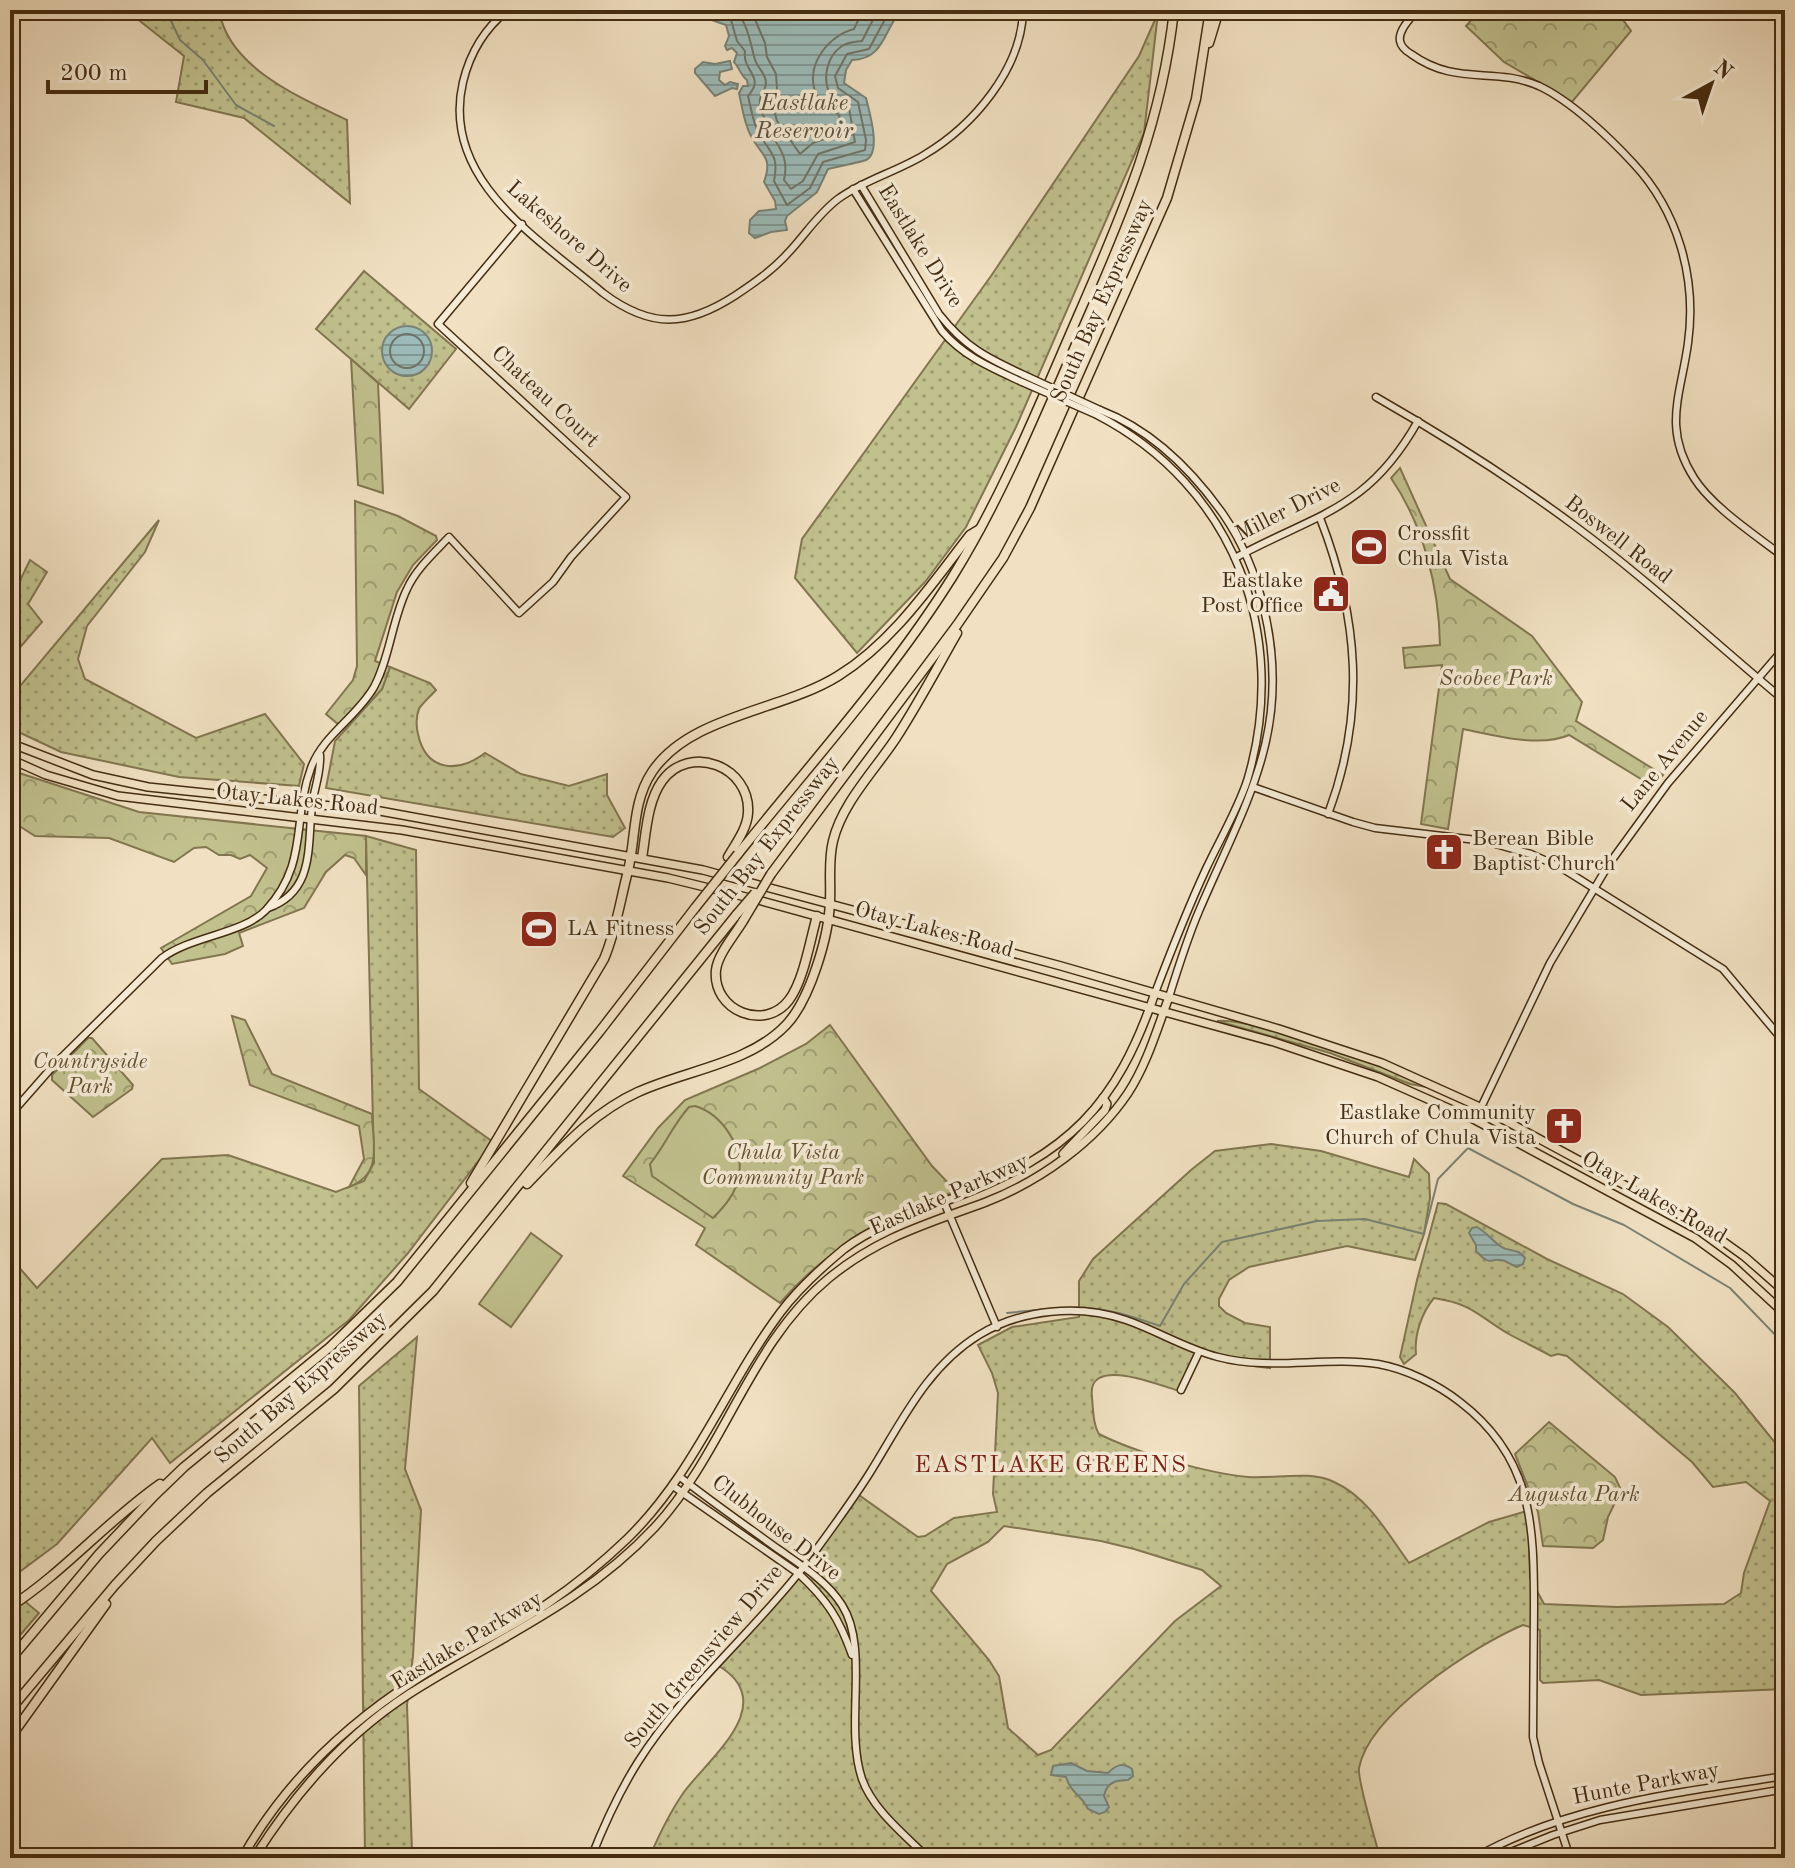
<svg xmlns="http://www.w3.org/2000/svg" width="1795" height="1868" font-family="'Old Standard TT',serif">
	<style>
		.grass { fill: url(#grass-dots); stroke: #827650; stroke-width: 2; fill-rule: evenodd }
		.park { fill: url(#park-crowns); stroke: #827650; stroke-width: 2 }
		.pitch { fill: #c1c18e; stroke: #827650; stroke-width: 2 }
		.water { fill: url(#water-rules); stroke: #798276; stroke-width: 2 }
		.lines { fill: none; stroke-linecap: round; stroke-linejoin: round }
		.shore { stroke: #707466; stroke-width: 2 }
		.stream { stroke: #798276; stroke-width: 2 }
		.secondary-casing { stroke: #442c11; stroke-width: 9 }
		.primary-casing { stroke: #442c11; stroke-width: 10 }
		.highway-casing { stroke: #442c11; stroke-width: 11 }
		.secondary { stroke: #f6ecd7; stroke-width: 6 }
		.primary { stroke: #f1e1c2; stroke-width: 7 }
		.highway { stroke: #f1e1c2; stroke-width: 8 }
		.secondary-bridge-casing { stroke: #442c11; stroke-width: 9; stroke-linecap: butt }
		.highway-bridge-casing { stroke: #442c11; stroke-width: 11; stroke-linecap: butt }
		.secondary-bridge { stroke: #f6ecd7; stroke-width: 6 }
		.highway-bridge { stroke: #f1e1c2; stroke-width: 8 }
		.labels { text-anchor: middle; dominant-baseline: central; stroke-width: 7; stroke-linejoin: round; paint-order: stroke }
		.street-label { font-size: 22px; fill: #442c11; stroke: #f6ecd7 }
		.poi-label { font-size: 22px; fill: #442c11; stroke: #f6ecd7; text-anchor: start }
		.park-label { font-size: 22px; font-style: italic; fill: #635130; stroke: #f6ecd7 }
		.water-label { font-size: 24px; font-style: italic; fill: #5a503b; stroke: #f6ecd7 }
		.neighbourhood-label { font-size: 24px; letter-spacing: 2px; fill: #7a1f14; stroke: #f6ecd7 }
	</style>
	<defs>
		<pattern id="grass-dots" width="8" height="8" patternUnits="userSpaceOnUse" patternTransform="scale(2)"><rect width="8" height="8" fill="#c1c18e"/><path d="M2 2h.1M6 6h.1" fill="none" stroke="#9e9d73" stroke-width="1.8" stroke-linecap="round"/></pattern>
		<pattern id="park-crowns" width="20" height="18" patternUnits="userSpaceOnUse" patternTransform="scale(2)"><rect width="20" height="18" fill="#c1c18e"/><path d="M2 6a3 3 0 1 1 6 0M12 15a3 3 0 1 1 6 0" fill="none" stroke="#9e9d73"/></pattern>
		<pattern id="water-rules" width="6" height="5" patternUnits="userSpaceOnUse" patternTransform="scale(2)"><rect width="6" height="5" fill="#9cbcba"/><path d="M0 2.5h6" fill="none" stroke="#819996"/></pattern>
	</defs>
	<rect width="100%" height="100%" fill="#f1e1c2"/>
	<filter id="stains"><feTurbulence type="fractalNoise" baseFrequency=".0025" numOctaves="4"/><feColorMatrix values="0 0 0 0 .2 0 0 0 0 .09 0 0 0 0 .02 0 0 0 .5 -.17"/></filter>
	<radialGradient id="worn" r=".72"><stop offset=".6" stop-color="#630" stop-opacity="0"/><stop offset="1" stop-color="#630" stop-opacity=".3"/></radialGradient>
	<g class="grass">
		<path d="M126,10H219C228,68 301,98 347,120L350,203L244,118L176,102L184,56Z"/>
		<polygon points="1158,13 1144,133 1016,427 966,527 925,582 857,653 795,578 802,539 991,276 1139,56"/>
		<polygon points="364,271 456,349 409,409 316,329"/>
		<polygon points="159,520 145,552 87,626 78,659 85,679 196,738 265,714 304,764 299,786 179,777 61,752 10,728 10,698"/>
		<polygon points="30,560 47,572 28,604 42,622 10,659 10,601"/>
		<path d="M390,667L430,683L436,690C431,696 423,702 419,709C416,716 416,727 418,734C426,771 457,774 485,753L521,774L569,786L607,774V795L625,828L613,837L326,788L335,741L382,689Z"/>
		<polygon points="366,836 416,850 419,1089 493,1142 408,1253 349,1320 170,1463 152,1438 57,1544 10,1579 10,1257 37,1288 162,1159 228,1155 336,1192 364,1181 374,1163"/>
		<path d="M1217,1021C1254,1018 1391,1067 1426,1087L1410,1084L1330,1053Z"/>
		<path d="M1271,1144L1321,1151L1409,1177L1414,1159L1429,1174L1430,1198L1424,1234L1415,1260L1347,1246L1249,1267L1229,1280L1219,1299V1306L1226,1313L1245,1323L1270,1327V1368L1229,1363L1197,1353L1182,1392C1162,1386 1086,1354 1092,1397C1093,1409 1093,1424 1099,1434C1137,1453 1206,1473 1248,1477C1275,1479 1310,1470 1334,1482C1368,1497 1388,1534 1409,1563L1489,1522L1530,1510L1534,1536L1529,1544L1530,1578L1544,1604L1617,1607L1724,1604L1741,1593L1744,1573L1770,1501L1746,1482L1713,1487L1692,1462L1567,1356L1558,1354L1551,1356C1537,1348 1521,1341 1507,1333C1476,1314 1472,1304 1434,1298C1422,1312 1414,1335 1416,1354L1404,1364L1400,1357L1417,1280L1438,1203L1446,1204L1547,1259L1623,1294L1668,1327L1735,1393L1785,1455V1689L1641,1695L1599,1680L1543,1683L1540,1680V1630L1523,1625C1475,1645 1369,1714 1359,1768C1357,1779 1376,1842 1380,1858H850L838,1852L827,1858H649C659,1835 669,1813 684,1792C708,1759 781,1704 719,1666L790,1585L856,1493L918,1537L925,1536L954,1518L997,1512L993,1494L998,1393L992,1373L978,1345L1012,1327L1079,1317V1281L1093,1259L1191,1170L1215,1151ZM1004,1526L1101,1541L1134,1549L1202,1570L1221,1586L1175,1621L1051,1750L1038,1755L1008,1728L999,1676L989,1660L931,1591L947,1564L988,1542Z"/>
		<polygon points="417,1337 405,1469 421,1510 413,1656 407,1705 412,1852 416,1858 365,1858 359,1386"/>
		<polygon points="10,1589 39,1613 10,1647"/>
	</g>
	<g class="park">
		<polygon points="1480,10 1616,10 1631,31 1572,102 1504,62 1466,26"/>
		<polygon points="351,359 378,383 383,493 358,485"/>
		<path d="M1400,468L1450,579L1532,636L1582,702L1576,721L1663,775L1654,787L1569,735C1540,748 1493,735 1463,729L1448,829L1421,824L1442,665L1405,668L1403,648L1440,645C1439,588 1424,526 1391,478Z"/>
		<polygon points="355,501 398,516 436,536 437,540 413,565 397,592 375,661 390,667 382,689 345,730 326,714 353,680 357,666"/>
		<polygon points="10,770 139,812 366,836 366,875 354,858 345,855 326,872 304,908 239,933 243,946 225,954 172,964 161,948 251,896 267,868 250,855 240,859 231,855 219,855 206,847 194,848 174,862 109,838 35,836 10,820"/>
		<path d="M232,1016L245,1020L272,1074L372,1114C373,1145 383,1174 349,1187L364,1159L359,1126L250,1085Z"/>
		<path d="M830,1025L932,1166L956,1191C886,1217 829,1246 780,1303L696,1245L705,1228L623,1176L658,1128L685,1100L760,1068L806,1044Z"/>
		<polygon points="88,1038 92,1038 133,1085 132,1089 93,1117 52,1080 52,1075"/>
		<polygon points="1549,1422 1615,1477 1621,1490 1608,1517 1603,1540 1593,1548 1543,1546 1538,1512 1515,1454"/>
	</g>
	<g class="pitch">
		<path d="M695,1106C722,1114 744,1147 739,1176C736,1193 725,1206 713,1218L652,1176L650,1164C666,1144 672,1126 689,1107Z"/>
		<polygon points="531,1233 562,1256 511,1327 479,1304"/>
	</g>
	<g class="water">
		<path d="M683,10H901C883,32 884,59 852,60L846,70L844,83L866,98C869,111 882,152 866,160C864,161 833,168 828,169L817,192L787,216L785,221L787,230L771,232L755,238L749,233L750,220L759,211L776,209L775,201L764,182C773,156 762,157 751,136C744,124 742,106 739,93L743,86H748L747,80C740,75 740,68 734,62L737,53L732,48L727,50L725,46L729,36L726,25Z"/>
		<polygon points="730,61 732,69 720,72 719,80 725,85 730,82 738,84 737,89 732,88 715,96 695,73 695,69 703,62 715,64"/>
		<circle cx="407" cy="351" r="25"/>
		<path d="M1477,1227C1487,1233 1492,1240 1500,1246C1510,1253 1517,1247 1525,1258L1523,1264L1517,1267C1513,1266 1509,1263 1505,1261C1488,1256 1493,1269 1476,1251V1245L1469,1233L1472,1228Z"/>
		<path d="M1071,1763L1087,1771L1108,1773C1116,1765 1122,1762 1132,1769L1133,1776L1128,1780C1116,1780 1107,1782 1104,1796L1109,1807L1105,1812L1099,1814L1088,1809C1081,1794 1072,1795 1066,1777L1051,1775L1053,1766Z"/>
	</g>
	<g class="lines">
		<g class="shore">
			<path d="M707,10L731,20L737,41L745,51C742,72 766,76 748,96C751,108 753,123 759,134C771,154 779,155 774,181L787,205L810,188L823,162L865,150L866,140L858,102L838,88L835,76L847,54L869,49L890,10"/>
			<path d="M735,10C747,21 751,45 755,60C758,69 765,72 766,82C766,90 761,93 760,99C759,104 762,113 764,117C770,143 791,149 784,180L791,189L803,181L818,154L855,142L849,108L830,94C822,78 827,56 842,46C848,42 856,42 862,41L878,10"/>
			<path d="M751,10L765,43L767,57L776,74L777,89L772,103L777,121L800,154L813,143L842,132L839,115C832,110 824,107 819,99C801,71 826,36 854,29L863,10"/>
			<circle cx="407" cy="351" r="17"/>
		</g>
		<g class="stream">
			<polyline points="166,10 180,40 203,60 236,105 274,126"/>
			<path d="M1061,1308C1097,1305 1126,1314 1160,1326L1184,1284L1222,1242L1317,1221L1365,1219L1424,1234L1438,1179L1468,1148L1573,1204L1624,1225L1730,1288L1785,1345"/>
			<polyline points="1007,1313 1047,1309"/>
		</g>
		<g class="secondary-casing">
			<g id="secondary">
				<path d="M508,10C485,28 470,53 463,82C440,180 539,239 603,293C651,329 687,327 736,295C754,283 773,270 788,253C805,235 818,214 838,199C864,180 896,172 924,155C973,126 1022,69 1023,10"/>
				<path d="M1417,10C1411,18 1398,30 1400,41C1401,47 1406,51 1411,54C1457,87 1493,66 1539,86C1571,101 1609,137 1633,163C1678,211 1697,278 1688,343C1681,395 1662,428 1694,478C1713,508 1757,536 1785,558"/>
				<path d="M861,185L939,314C965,347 987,358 1024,375"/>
				<path d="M853,189L942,331C964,357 992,368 1022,382"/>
				<path d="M1376,397C1444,436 1512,479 1575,526C1648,580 1715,643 1785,701"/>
				<path d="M1100,410C1152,430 1191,469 1223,514C1243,543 1256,575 1264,609C1293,731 1245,803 1199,911C1187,939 1178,968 1169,997"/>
				<path d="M1097,415C1234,486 1291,635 1247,781C1237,811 1219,841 1206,869C1187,910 1171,951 1155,993"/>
				<path d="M1320,518C1359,618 1366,713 1328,814"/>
				<path d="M1235,558C1318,513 1368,510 1418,421"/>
				<polyline points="1253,787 1353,822 1375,828 1485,841 1531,854 1560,867 1723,969 1785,1043"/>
				<path d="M268,908C318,890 306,841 313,799C316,784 321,770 320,755"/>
				<path d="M10,1115L54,1065L162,958C191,936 243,934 266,910C309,864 292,819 311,768C323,735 357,717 374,687C390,657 392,620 407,589C416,569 434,553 449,537L519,613L553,582L571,557L626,497L438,324L522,224"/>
				<polyline points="1475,1120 1550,963 1609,864 1668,783 1785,647"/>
				<polyline points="944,1202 997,1327"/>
				<polyline points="1181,1390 1199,1352"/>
				<path d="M680,1477C712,1502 745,1525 778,1549C801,1565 827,1581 842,1605C870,1649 844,1725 862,1779C873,1810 905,1835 928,1858"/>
				<path d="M673,1486L798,1573C827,1600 839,1618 852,1655"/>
				<path d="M591,1858C604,1825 619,1792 638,1762C684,1689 753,1633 805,1565C828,1534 851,1503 871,1471C902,1421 927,1367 979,1335C1022,1309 1079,1304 1126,1320C1158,1331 1186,1349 1218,1357C1271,1371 1324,1356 1378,1364C1406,1369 1437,1384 1460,1402C1532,1457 1534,1524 1534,1607C1534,1650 1533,1694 1533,1737L1539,1763L1570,1858"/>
				<path d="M1474,1858C1569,1804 1678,1793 1785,1776"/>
				<polyline points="1496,1858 1553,1835 1600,1820 1785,1789"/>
			</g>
		</g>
		<g class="primary-casing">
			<g id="primary">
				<polyline points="10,743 93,775 148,787 380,811 703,870 1061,966 1279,1029 1382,1063 1482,1108 1706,1229 1745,1257 1785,1292"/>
				<polyline points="10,759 46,775 118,796 402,830 668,878 758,900 1274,1042 1378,1077 1475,1120 1695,1238 1732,1265 1785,1314"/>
				<polyline points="1063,1154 1105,1110 1107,1104 1103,1098"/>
				<path d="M242,1858C284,1783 345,1725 417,1679C459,1652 505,1632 547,1604C575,1585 603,1562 627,1539C695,1473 725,1387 780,1313C798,1289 821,1268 844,1249C877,1224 918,1212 956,1197C1068,1154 1116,1107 1155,993"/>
				<path d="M254,1858C295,1793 344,1736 409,1694C497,1638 582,1605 655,1527C725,1451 749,1344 829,1278C879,1237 927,1224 986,1202C1040,1181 1095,1142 1128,1093C1147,1064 1157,1029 1169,997"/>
			</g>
		</g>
		<g class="highway-casing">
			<g id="highway">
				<polyline points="1209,43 1219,10"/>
				<path d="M738,854C811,763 891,675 953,576C1005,492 1041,400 1081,309C1125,208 1162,121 1174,10"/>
				<path d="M642,858C646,834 647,802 662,781C689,743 751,766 748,813C747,829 736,843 728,857"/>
				<polyline points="771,874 957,625 1003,558 1030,508 1167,198 1196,99 1210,10"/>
				<path d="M743,921C734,936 718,954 716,970C712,1011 765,1032 789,1000C804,980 810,940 817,916"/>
				<path d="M471,1183L604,959C616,931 620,901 628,871C636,838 632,802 652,772C690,715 782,711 838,676C893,642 931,585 970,535L980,529"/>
				<path d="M527,1184C561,1149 592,1113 638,1092C686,1070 749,1064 786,1025C810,1000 829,936 830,901C831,881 828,861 833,841C842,803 875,770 896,738C918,704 937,668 957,633"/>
				<path d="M10,1607C64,1572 107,1521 160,1484"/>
				<polyline points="10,1660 99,1554 155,1495 184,1467 330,1347 397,1282 600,1031 695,908"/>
				<polyline points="10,1710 115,1585 156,1541 207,1493 334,1389 433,1291 737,914"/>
				<polyline points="10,1738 106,1604"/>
			</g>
		</g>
		<use href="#secondary" class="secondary"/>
		<use href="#primary" class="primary"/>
		<use href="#highway" class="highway"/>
		<g class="secondary-bridge-casing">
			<g id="secondary-bridge">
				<polyline points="1024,375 1100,410"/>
				<polyline points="1022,382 1097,415"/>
			</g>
		</g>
		<g class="highway-bridge-casing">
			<g id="highway-bridge">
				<polyline points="695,908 738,854"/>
				<polyline points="737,914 755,893"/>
				<polyline points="743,921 771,874"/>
			</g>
		</g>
		<use href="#secondary-bridge" class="secondary-bridge"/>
		<use href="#highway-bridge" class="highway-bridge"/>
	</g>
	<defs>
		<g id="stadium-square" transform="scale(2)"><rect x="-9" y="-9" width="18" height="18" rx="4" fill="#8f2418" stroke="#f6ecd7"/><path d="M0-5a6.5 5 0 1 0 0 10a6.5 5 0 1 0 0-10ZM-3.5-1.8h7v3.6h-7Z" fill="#fff"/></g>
		<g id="civic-square" transform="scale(2)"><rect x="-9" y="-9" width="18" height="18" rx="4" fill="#8f2418" stroke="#f6ecd7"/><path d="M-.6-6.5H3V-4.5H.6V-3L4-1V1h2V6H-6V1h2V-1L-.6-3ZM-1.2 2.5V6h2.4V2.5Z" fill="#fff"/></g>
		<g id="church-square" transform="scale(2)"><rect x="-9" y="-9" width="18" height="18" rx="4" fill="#8f2418" stroke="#f6ecd7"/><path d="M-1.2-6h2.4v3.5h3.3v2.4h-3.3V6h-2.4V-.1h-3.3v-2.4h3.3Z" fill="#fff"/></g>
	</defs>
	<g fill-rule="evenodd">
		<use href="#stadium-square" x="1369" y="547"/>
		<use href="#civic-square" x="1331" y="594"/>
		<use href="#church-square" x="1444" y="852"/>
		<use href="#stadium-square" x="539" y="929"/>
		<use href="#church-square" x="1564" y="1126"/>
	</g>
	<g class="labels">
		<g class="street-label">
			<text transform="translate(569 237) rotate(41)">Lakeshore Drive</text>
			<text transform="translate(920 246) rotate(58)">Eastlake Drive</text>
			<text transform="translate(1102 301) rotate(-66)">South Bay Expressway</text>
			<text transform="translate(545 397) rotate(43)">Chateau Court</text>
			<text transform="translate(1288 510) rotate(-27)">Miller Drive</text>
			<text transform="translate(1618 540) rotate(38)">Boswell Road</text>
			<text transform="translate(1665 761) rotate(-51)">Lane Avenue</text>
			<text transform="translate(297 800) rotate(6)">Otay Lakes Road</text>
			<text transform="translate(767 846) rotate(-52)">South Bay Expressway</text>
			<text transform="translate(934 930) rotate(15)">Otay Lakes Road</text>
			<text transform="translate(949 1195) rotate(-24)">Eastlake Parkway</text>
			<text transform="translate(1654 1198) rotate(30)">Otay Lakes Road</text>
			<text transform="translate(301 1388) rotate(-41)">South Bay Expressway</text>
			<text transform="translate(776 1528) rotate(38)">Clubhouse Drive</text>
			<text transform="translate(467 1641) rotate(-31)">Eastlake Parkway</text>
			<text transform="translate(704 1657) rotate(-50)">South Greensview Drive</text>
			<text transform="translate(1646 1784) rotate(-11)">Hunte Parkway</text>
		</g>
		<g class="poi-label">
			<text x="1397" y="534">Crossfit<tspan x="1397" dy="25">Chula Vista</tspan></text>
			<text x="1303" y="581" text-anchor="end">Eastlake<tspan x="1303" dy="25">Post Office</tspan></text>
			<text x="1472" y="839">Berean Bible<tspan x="1472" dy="25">Baptist Church</tspan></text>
			<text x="567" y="929">LA Fitness</text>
			<text x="1536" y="1113" text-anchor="end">Eastlake Community<tspan x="1536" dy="25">Church of Chula Vista</tspan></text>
		</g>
		<g class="park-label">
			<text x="1496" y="679">Scobee Park</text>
			<text x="90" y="1062">Countryside<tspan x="90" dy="25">Park</tspan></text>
			<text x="783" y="1153">Chula Vista<tspan x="783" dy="25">Community Park</tspan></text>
			<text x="1574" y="1495">Augusta Park</text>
		</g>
		<g class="water-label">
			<text x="804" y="104">Eastlake<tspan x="804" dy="28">Reservoir</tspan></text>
		</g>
		<g class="neighbourhood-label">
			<text x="1051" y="1466">EASTLAKE GREENS</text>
		</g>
	</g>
	<rect width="1795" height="1868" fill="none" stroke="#f1e1c2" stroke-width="40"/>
	<rect x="12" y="12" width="1771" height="1844" fill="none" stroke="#442c11" stroke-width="4"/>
	<rect x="20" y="20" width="1755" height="1828" fill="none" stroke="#442c11" stroke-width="2"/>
	<g transform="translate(1711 84) rotate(40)" stroke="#f6ecd7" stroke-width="6" paint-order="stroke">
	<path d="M0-6L14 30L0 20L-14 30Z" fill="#442c11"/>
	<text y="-12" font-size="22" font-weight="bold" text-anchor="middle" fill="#442c11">N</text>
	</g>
	<path d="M48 80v12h158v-12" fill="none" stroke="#442c11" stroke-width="4"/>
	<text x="60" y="80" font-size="24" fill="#442c11" stroke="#f6ecd7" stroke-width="6" paint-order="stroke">200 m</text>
	<rect width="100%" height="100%" filter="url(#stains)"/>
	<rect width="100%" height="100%" fill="url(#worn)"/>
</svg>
